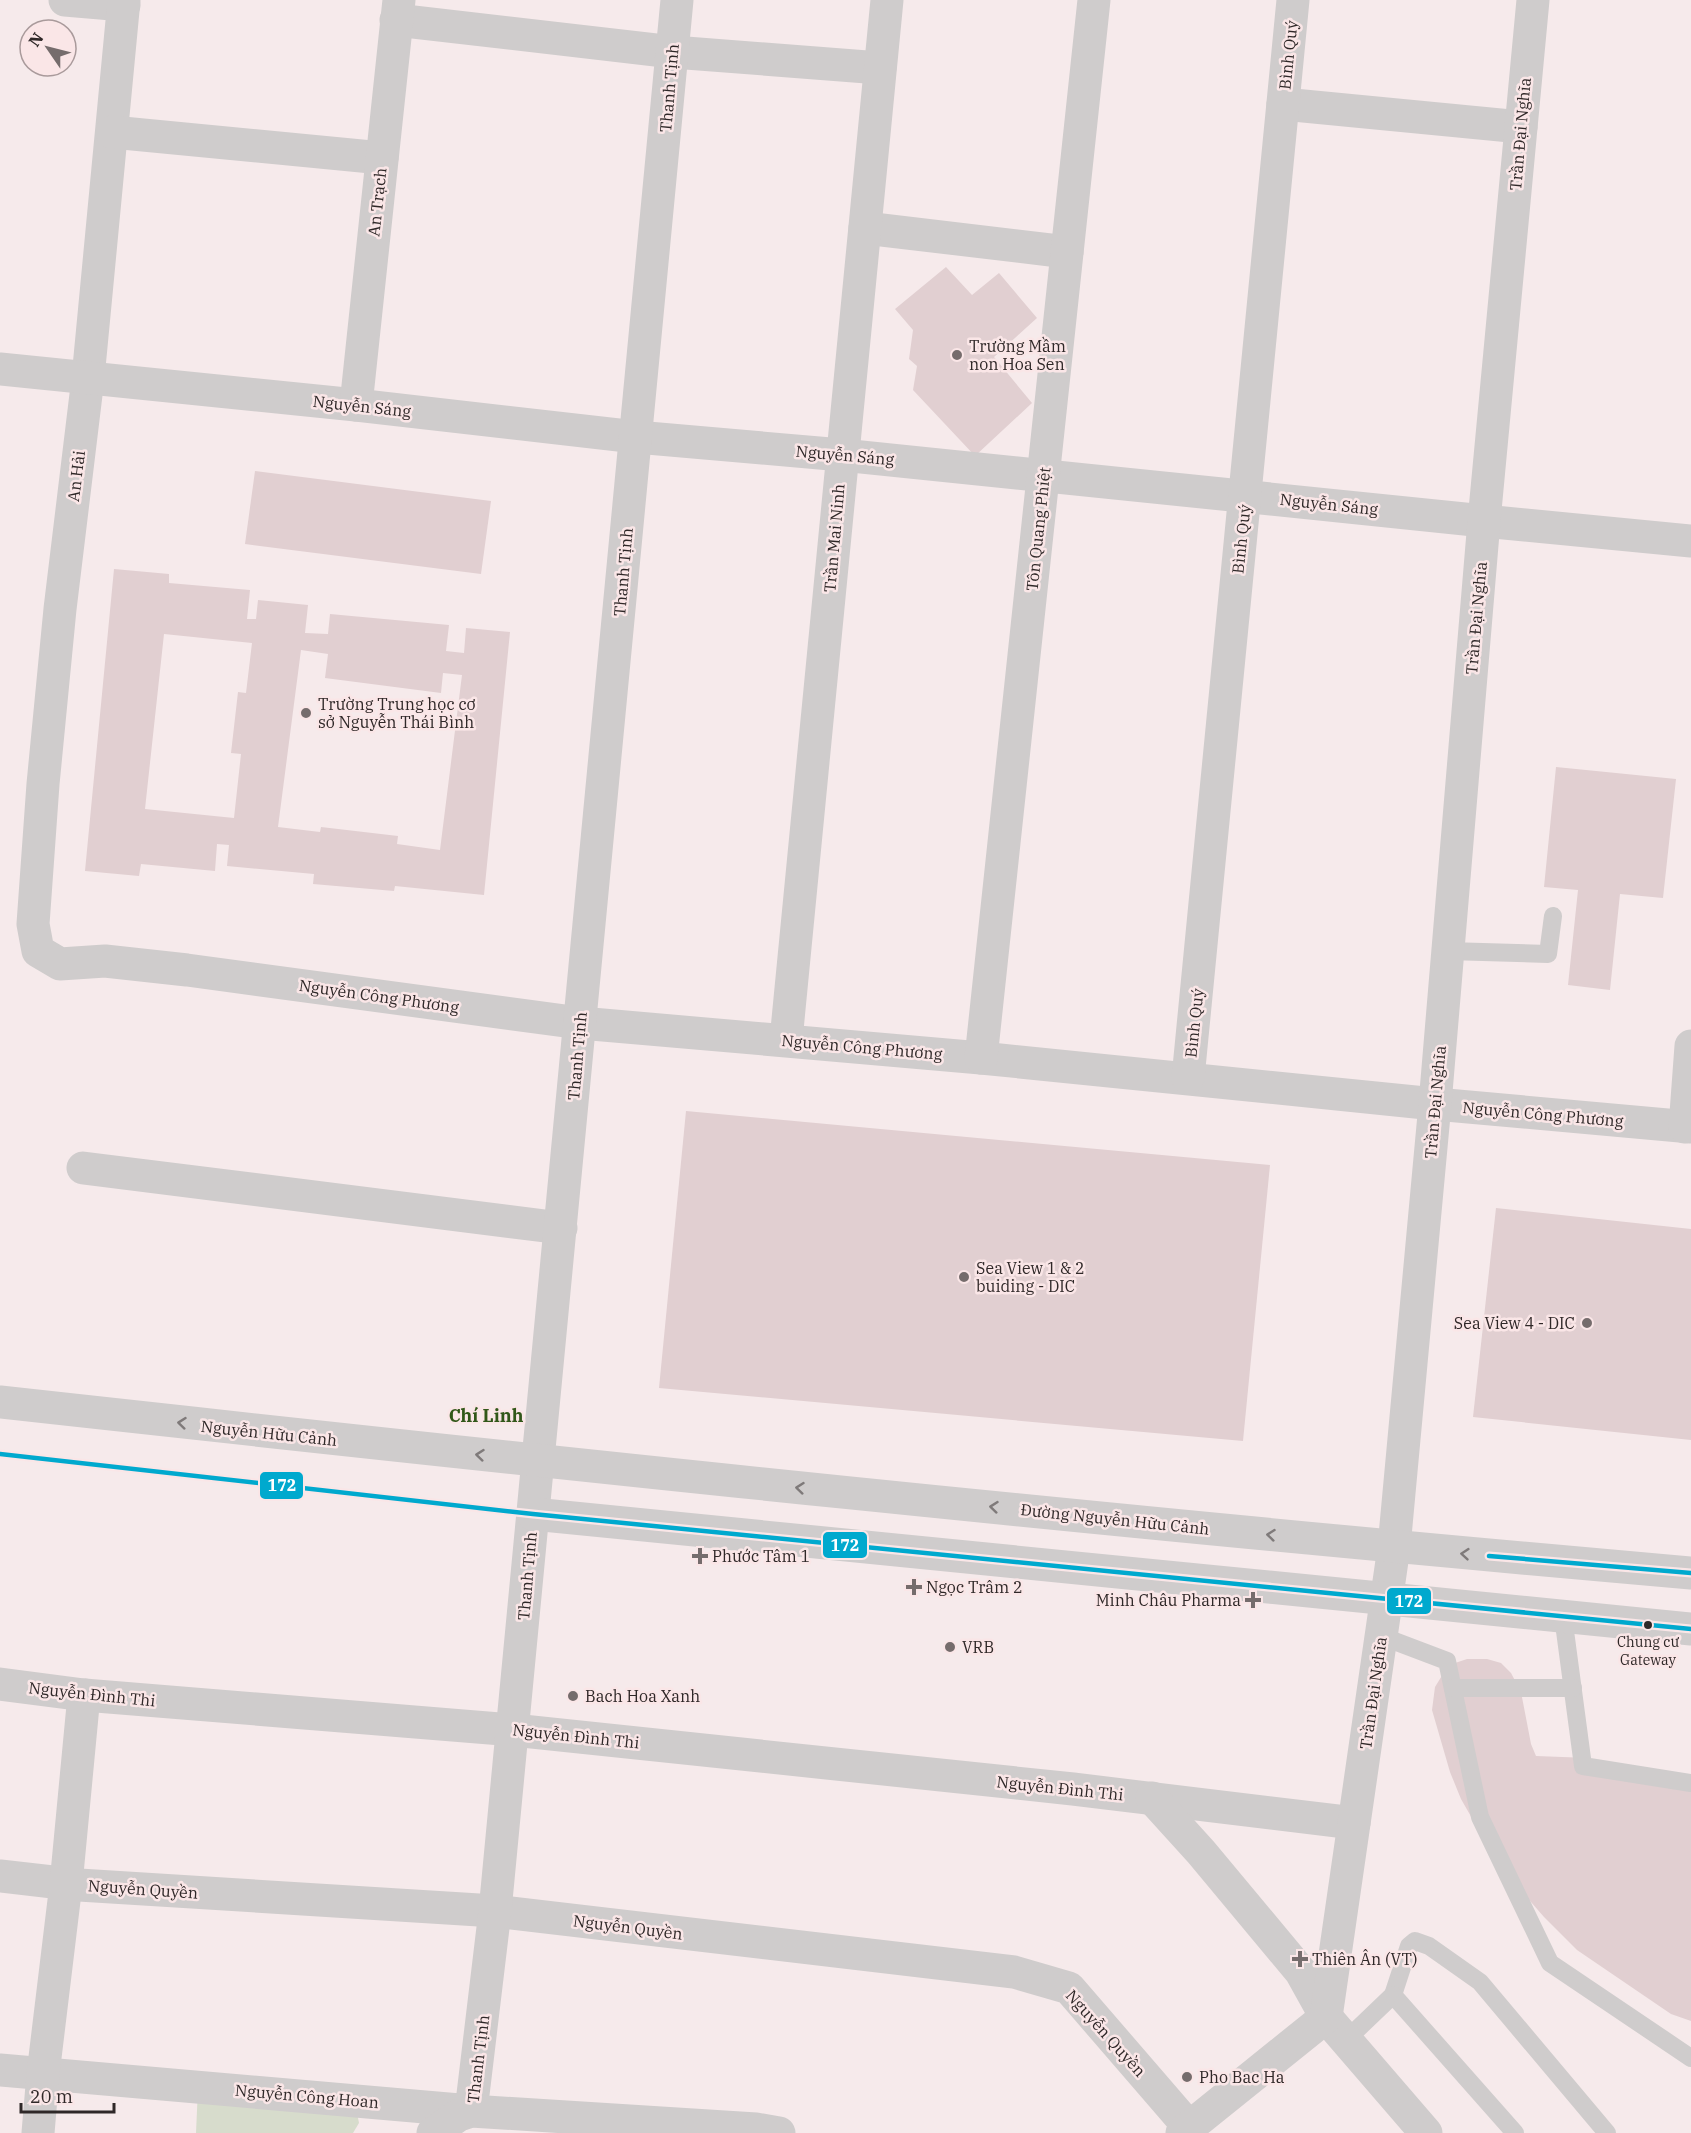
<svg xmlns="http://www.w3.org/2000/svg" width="1691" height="2133" font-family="'IBM Plex Serif',serif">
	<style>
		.green { fill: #d7dccc }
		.building { fill: #e1cfd1; fill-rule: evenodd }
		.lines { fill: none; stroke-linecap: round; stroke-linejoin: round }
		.lane { stroke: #cfcccc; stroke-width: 18 }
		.street { stroke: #cfcccc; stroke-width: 33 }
		.secondary { stroke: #cfcccc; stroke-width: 33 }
		.bus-1-casing { stroke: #fae6e7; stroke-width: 9 }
		.bus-1 { stroke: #00a9ce; stroke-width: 4.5 }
		.oneway { stroke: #7f7a7a }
		.poi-dot { fill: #756c6c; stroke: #fae6e7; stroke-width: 2 }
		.bus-dot { fill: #2f2828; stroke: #fae6e7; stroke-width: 2 }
		.labels { text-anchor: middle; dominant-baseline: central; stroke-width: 5; stroke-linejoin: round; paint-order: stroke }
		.bus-label { font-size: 14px; fill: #2f2828; stroke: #fae6e7 }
		.street-label { font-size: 16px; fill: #2f2828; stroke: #fae6e7 }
		.poi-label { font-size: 16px; fill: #2f2828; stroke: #fae6e7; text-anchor: start }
		.neighbourhood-label { font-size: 18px; font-weight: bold; fill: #315719; stroke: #fae6e7 }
		.line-badge { stroke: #fae6e7; stroke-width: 2 }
		.badge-label { font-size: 16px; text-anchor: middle; font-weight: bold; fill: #fff }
	</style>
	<rect width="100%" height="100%" fill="#f6eaeb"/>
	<polygon class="green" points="198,2088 356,2108 359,2123 353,2133 196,2133"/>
	<g class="building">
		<polygon points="946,267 972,295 999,273 1037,318 994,357 1032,403 975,456 913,390 917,366 909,359 913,330 895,309"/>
		<polygon points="255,471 491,501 481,574 245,544"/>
		<path d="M114,569L169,574V583L250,590L247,619H256L258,600L308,605L305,633L328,634L330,614L449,625L446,651L464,653L466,628L510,632L484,895L395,886L394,891L313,884L314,874L227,866L229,845L217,844L215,871L141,864L139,876L85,871ZM164,634L252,643L246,693L238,692L231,753L241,754L234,818L145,809ZM301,650L328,654L325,678L441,693L443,673L462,675L440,850L397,844L398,836L321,827L320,832L278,827Z"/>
		<polygon points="1556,767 1676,779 1663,898 1620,894 1610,990 1568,985 1578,890 1544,887"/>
		<polygon points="686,1111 1270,1165 1243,1441 659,1388"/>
		<polygon points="1496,1208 1691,1229 1691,1440 1473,1417"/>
		<polygon points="1467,1659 1487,1659 1501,1663 1511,1673 1521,1692 1531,1744 1536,1756 1589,1758 1691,1786 1691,2021 1671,2014 1577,1950 1544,1917 1512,1880 1477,1827 1461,1799 1450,1772 1432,1710 1435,1687 1446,1669 1455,1663"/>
	</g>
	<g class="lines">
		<g class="lane">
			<polyline points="1448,951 1548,954 1553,916"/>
			<polyline points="1563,1616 1583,1766 1691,1783"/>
			<polyline points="1381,1636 1447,1661 1480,1817 1550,1963 1691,2058"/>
			<polyline points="1453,1688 1573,1688"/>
			<polyline points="1393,1995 1409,1946 1415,1941 1429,1946 1480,1982 1607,2133"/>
			<polyline points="1346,2040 1393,1995 1515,2133"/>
		</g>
		<g class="street">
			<polyline points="65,0 124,5"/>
			<polyline points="124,0 88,378 60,609 43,784 33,924 38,951 60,964 105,961 187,970 580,1023 981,1058 1435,1104 1691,1127"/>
			<polyline points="396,20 673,52 880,68"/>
			<polyline points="1283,104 1521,127"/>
			<polyline points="112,132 382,158"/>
			<polyline points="865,228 1067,252"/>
			<polyline points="0,369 356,405 636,437 842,455 1484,521 1691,541"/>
			<polyline points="356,405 399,0"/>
			<polyline points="786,1040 887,0"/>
			<polyline points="981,1058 1094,0"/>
			<polyline points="1188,1078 1293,0"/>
			<polyline points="1685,1127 1691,1046"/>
			<polyline points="83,1168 561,1228"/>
			<polyline points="0,1684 84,1695 513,1730 1073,1789 1354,1823"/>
			<polyline points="1152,1798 1201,1852 1301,1972 1326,2017 1426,2133"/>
			<polyline points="0,1876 79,1885 495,1911 1014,1972 1069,1988 1189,2127"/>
			<polyline points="0,2070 471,2111 495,1911 677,0"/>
			<polyline points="38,2133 43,2074 66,1884 84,1695"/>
			<polyline points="433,2133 459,2115 471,2111 756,2129 779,2133"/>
			<polyline points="1182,2133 1326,2017 1394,1547 1435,1104 1484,521 1533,0"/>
		</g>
		<g class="secondary">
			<path d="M0,1402C563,1464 1127,1524 1691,1573"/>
			<polyline points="533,1514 1691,1629"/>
		</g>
		<g class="bus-1-casing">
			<g id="bus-1">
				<polyline points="0,1454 533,1514 1691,1629"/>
				<polyline points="1489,1556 1691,1573"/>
			</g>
		</g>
		<use href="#bus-1" class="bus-1"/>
	</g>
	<defs><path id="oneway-chevron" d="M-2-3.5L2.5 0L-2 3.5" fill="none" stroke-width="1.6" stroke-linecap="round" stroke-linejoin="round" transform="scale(1.5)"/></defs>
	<g class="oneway">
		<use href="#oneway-chevron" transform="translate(182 1423) rotate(-174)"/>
		<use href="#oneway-chevron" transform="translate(480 1455) rotate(-174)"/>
		<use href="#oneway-chevron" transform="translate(800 1488) rotate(-174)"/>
		<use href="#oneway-chevron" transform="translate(994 1507) rotate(-174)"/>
		<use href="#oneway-chevron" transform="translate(1271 1535) rotate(-174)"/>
		<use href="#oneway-chevron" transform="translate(1465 1554) rotate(-175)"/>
	</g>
	<g class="poi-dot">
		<circle cx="957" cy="355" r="6"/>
		<circle cx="306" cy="713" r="6"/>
		<circle cx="964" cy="1277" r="6"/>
		<circle cx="1587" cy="1323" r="6"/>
		<path d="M697 1547h6v6h6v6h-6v6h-6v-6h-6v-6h6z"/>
		<path d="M911 1578h6v6h6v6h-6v6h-6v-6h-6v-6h6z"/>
		<path d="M1250 1591h6v6h6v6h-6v6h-6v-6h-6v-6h6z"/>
		<circle cx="950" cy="1647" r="6"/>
		<circle cx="573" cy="1696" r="6"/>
		<path d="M1297 1950h6v6h6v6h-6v6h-6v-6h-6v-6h6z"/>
		<circle cx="1187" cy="2077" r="6"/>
	</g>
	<circle class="bus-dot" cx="1648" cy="1625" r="5"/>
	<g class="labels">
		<g class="bus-label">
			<text x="1648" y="1642">Chung cư<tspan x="1648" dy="18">Gateway</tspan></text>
		</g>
		<g class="street-label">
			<text transform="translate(1288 55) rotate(-84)">Bình Quý</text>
			<text transform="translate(669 88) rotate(-85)">Thanh Tịnh</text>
			<text transform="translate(1520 134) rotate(-85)">Trần Đại Nghĩa</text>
			<text transform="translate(377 202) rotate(-84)">An Trạch</text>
			<text transform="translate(362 406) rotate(6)">Nguyễn Sáng</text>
			<text transform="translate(845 455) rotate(5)">Nguyễn Sáng</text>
			<text transform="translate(76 476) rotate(-83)">An Hải</text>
			<text transform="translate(1329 504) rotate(6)">Nguyễn Sáng</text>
			<text transform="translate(1038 529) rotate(-84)">Tôn Quang Phiệt</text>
			<text transform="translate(834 538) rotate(-85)">Trần Mai Ninh</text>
			<text transform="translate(1241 539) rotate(-84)">Bình Quý</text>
			<text transform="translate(623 572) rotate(-85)">Thanh Tịnh</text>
			<text transform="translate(1476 618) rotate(-85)">Trần Đại Nghĩa</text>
			<text transform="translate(379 996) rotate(8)">Nguyễn Công Phương</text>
			<text transform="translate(1194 1023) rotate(-84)">Bình Quý</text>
			<text transform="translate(862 1047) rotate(5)">Nguyễn Công Phương</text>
			<text transform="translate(577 1056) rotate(-85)">Thanh Tịnh</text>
			<text transform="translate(1435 1102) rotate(-85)">Trần Đại Nghĩa</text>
			<text transform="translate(1543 1114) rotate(5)">Nguyễn Công Phương</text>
			<text transform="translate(269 1433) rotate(6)">Nguyễn Hữu Cảnh</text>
			<text transform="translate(1115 1519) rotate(6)">Đường Nguyễn Hữu Cảnh</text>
			<text transform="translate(527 1576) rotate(-85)">Thanh Tịnh</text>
			<text transform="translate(1373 1693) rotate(-82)">Trần Đại Nghĩa</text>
			<text transform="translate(92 1694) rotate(6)">Nguyễn Đình Thi</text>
			<text transform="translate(576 1736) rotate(6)">Nguyễn Đình Thi</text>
			<text transform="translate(1060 1788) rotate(6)">Nguyễn Đình Thi</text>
			<text transform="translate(143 1889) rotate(4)">Nguyễn Quyền</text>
			<text transform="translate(628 1927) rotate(7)">Nguyễn Quyền</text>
			<text transform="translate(1106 2033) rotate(48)">Nguyễn Quyền</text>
			<text transform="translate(478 2059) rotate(-83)">Thanh Tịnh</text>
			<text transform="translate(307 2096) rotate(5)">Nguyễn Công Hoan</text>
		</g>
		<g class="poi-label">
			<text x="969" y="346">Trường Mầm<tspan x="969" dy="18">non Hoa Sen</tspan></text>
			<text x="318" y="704">Trường Trung học cơ<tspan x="318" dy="18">sở Nguyễn Thái Bình</tspan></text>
			<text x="976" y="1268">Sea View 1 &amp; 2<tspan x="976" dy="18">buiding - DIC</tspan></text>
			<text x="1575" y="1323" text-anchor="end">Sea View 4 - DIC</text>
			<text x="712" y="1556">Phước Tâm 1</text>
			<text x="926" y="1587">Ngọc Trâm 2</text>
			<text x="1241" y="1600" text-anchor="end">Minh Châu Pharma</text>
			<text x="962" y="1647">VRB</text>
			<text x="585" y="1696">Bach Hoa Xanh</text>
			<text x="1312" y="1959">Thiên Ân (VT)</text>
			<text x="1199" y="2077">Pho Bac Ha</text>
		</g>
		<g class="neighbourhood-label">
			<text x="486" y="1415">Chí Linh</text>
		</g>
	</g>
	<g class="line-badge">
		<rect x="259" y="1471" width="45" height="29" rx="6" fill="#00a9ce"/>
		<rect x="822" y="1531" width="46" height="28" rx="6" fill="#00a9ce"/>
		<rect x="1386" y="1587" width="46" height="28" rx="6" fill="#00a9ce"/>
	</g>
	<g class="badge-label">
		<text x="282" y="1491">172</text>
		<text x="845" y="1551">172</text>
		<text x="1409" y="1607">172</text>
	</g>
	<g transform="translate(48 48) rotate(305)"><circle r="28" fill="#fae6e7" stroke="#a99a9b" stroke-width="1.5"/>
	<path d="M0-4.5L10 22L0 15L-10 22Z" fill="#756c6c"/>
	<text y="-9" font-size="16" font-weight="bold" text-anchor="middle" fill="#2f2828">N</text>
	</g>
	<path d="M21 2103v9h93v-9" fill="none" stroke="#2f2828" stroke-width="3"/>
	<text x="30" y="2103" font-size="18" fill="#2f2828" stroke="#fae6e7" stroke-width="4.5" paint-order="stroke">20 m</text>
</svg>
